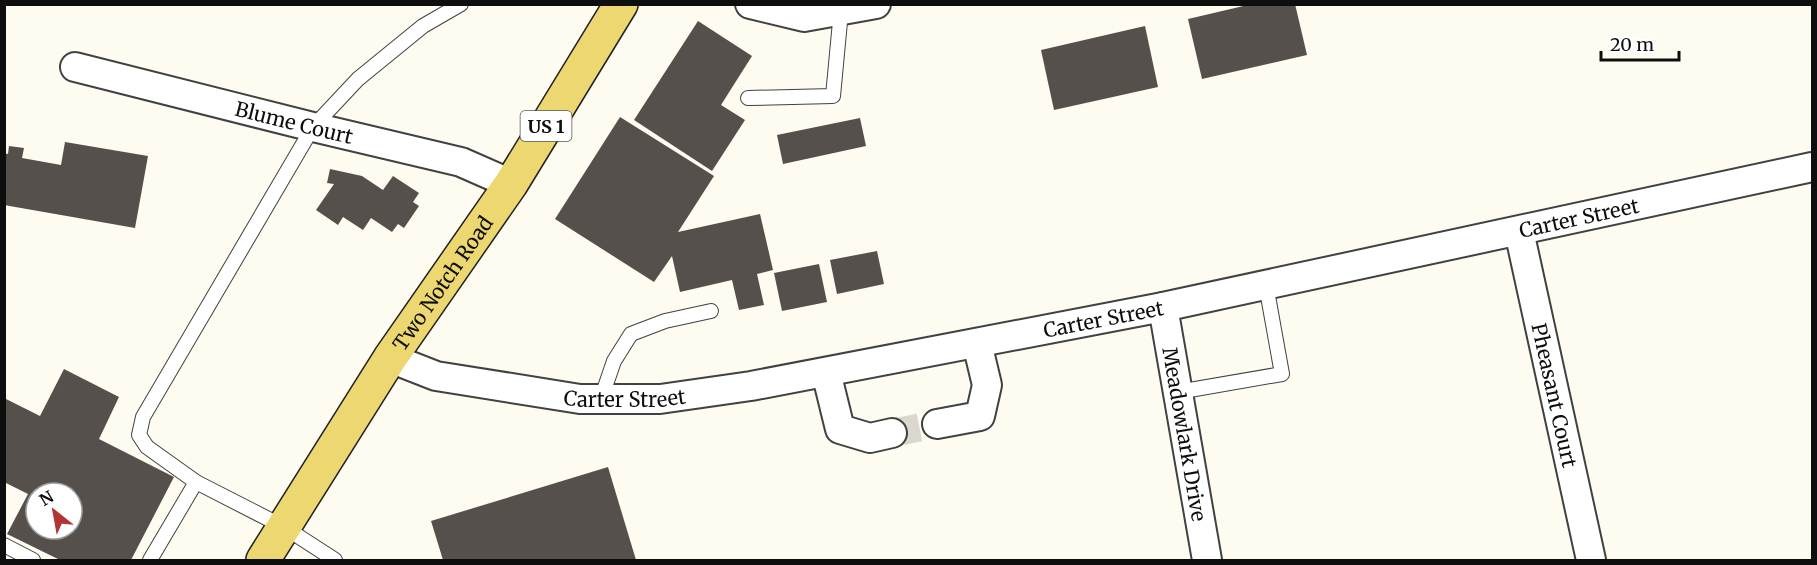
<svg xmlns="http://www.w3.org/2000/svg" width="1817" height="565" font-family="Merriweather,serif">
	<style>
		.building { fill: #55504b; fill-rule: evenodd }
		.lines { fill: none; stroke-linecap: round; stroke-linejoin: round }
		.street-tunnel { stroke: #dad8ce; stroke-width: 28; stroke-dasharray: 28 14; stroke-linecap: butt }
		.lane-casing { stroke: #414141; stroke-width: 16 }
		.street-casing { stroke: #414141; stroke-width: 32 }
		.primary-casing { stroke: #1f1f1f; stroke-width: 36 }
		.lane { stroke: #fff; stroke-width: 14 }
		.street { stroke: #fff; stroke-width: 28 }
		.primary { stroke: #ecd771; stroke-width: 33 }
		.labels { text-anchor: middle; dominant-baseline: central; stroke-width: 6; stroke-linejoin: round; paint-order: stroke }
		.shield { fill: #fff; stroke: #565656; stroke-width: 1.5 }
		.shield-label { font-size: 18px; font-weight: bold; fill: #0e0e0e }
		.street-label { font-size: 20px; fill: #0e0e0e; stroke: #fff }
	</style>
	<rect width="100%" height="100%" fill="#fefcf0"/>
	<g class="building">
		<polygon points="1252,4 1295,4 1307,55 1202,79 1188,19"/>
		<polygon points="698,21 752,56 721,105 745,120 712,171 634,120"/>
		<polygon points="1145,26 1158,87 1054,110 1041,50"/>
		<polygon points="620,117 714,176 678,232 760,214 773,270 757,274 764,305 739,310 732,280 680,292 672,256 654,282 555,219"/>
		<polygon points="860,118 866,146 783,164 777,135"/>
		<polygon points="65,142 148,156 135,228 4,205 4,153 8,154 9,146 24,148 22,158 61,165"/>
		<polygon points="330,169 362,176 383,190 393,176 419,193 413,202 419,206 404,228 398,224 392,232 371,218 363,230 343,217 338,225 316,210 334,184 327,183"/>
		<polygon points="877,251 884,284 837,294 830,260"/>
		<polygon points="819,264 827,302 782,311 774,273"/>
		<path d="M64,369L119,397L99,439L174,477L131,560H60L7,534L28,494L4,482V398L40,416ZM36,493H72V529H36Z"/>
		<polygon points="608,467 636,560 443,560 431,521"/>
	</g>
	<g class="lines">
		<polyline class="street-tunnel" points="892,433 937,424"/>
		<g class="lane-casing">
			<g id="lane">
				<polyline points="748,98 833,96 841,11"/>
				<polyline points="1178,392 1282,374 1266,285"/>
				<polyline points="601,399 614,361 631,334 665,321 711,311"/>
				<polyline points="196,482 147,447 139,435 143,417 313,127 358,79 423,26 461,4"/>
				<polyline points="4,545 33,560"/>
				<polyline points="150,560 196,482 284,527 335,560"/>
			</g>
		</g>
		<g class="street-casing">
			<g id="street">
				<polyline points="750,4 804,17 876,4"/>
				<path id="s1" d="M75,67L313,127L461,162L511,184"/>
				<path id="s2" d="M1519,231L1591,560"/>
				<path id="s3" d="M1163,307L1207,560"/>
				<path id="s4" d="M390,358L436,376L580,399H660L751,386L1163,307L1812,167"/>
				<polyline points="826,372 840,429 870,438 892,433"/>
				<polyline points="937,424 980,416 987,385 977,343"/>
			</g>
		</g>
		<g class="primary-casing">
			<g id="primary">
				<path id="s5" d="M263,560L390,358L511,184L621,4"/>
			</g>
		</g>
		<use href="#lane" class="lane"/>
		<use href="#street" class="street"/>
		<use href="#primary" class="primary"/>
	</g>
	<g class="labels">
		<rect class="shield" x="520.5" y="111" width="51" height="30" rx="4.5"/>
		<g class="shield-label">
			<text x="546" y="126">US 1</text>
		</g>
		<g class="street-label">
			<text stroke="none"><textPath href="#s1" startOffset="226">Blume Court</textPath></text>
			<text stroke="none"><textPath href="#s4" startOffset="1212">Carter Street</textPath></text>
			<text stroke="none"><textPath href="#s5" startOffset="330">Two Notch Road</textPath></text>
			<text stroke="none"><textPath href="#s4" startOffset="726">Carter Street</textPath></text>
			<text stroke="none"><textPath href="#s4" startOffset="240">Carter Street</textPath></text>
			<text stroke="none"><textPath href="#s2" startOffset="168">Pheasant Court</textPath></text>
			<text stroke="none"><textPath href="#s3" startOffset="129">Meadowlark Drive</textPath></text>
		</g>
	</g>
	<rect width="1817" height="565" fill="none" stroke="#0e0e0e" stroke-width="12"/>
	<g transform="translate(54 511) rotate(329)"><circle r="28" fill="#ffffff" stroke="#9f9f9f" stroke-width="1.5"/>
	<path d="M0-4.5L10 22L0 15L-10 22Z" fill="#b13532"/>
	<text y="-9" font-size="16" font-weight="bold" text-anchor="middle" fill="#0e0e0e">N</text>
	</g>
	<path d="M1601 51v9h78v-9" fill="none" stroke="#0e0e0e" stroke-width="3"/>
	<text x="1610" y="51" font-size="18" fill="#0e0e0e" stroke="#ffffff" stroke-width="4.5" paint-order="stroke">20 m</text>
</svg>
